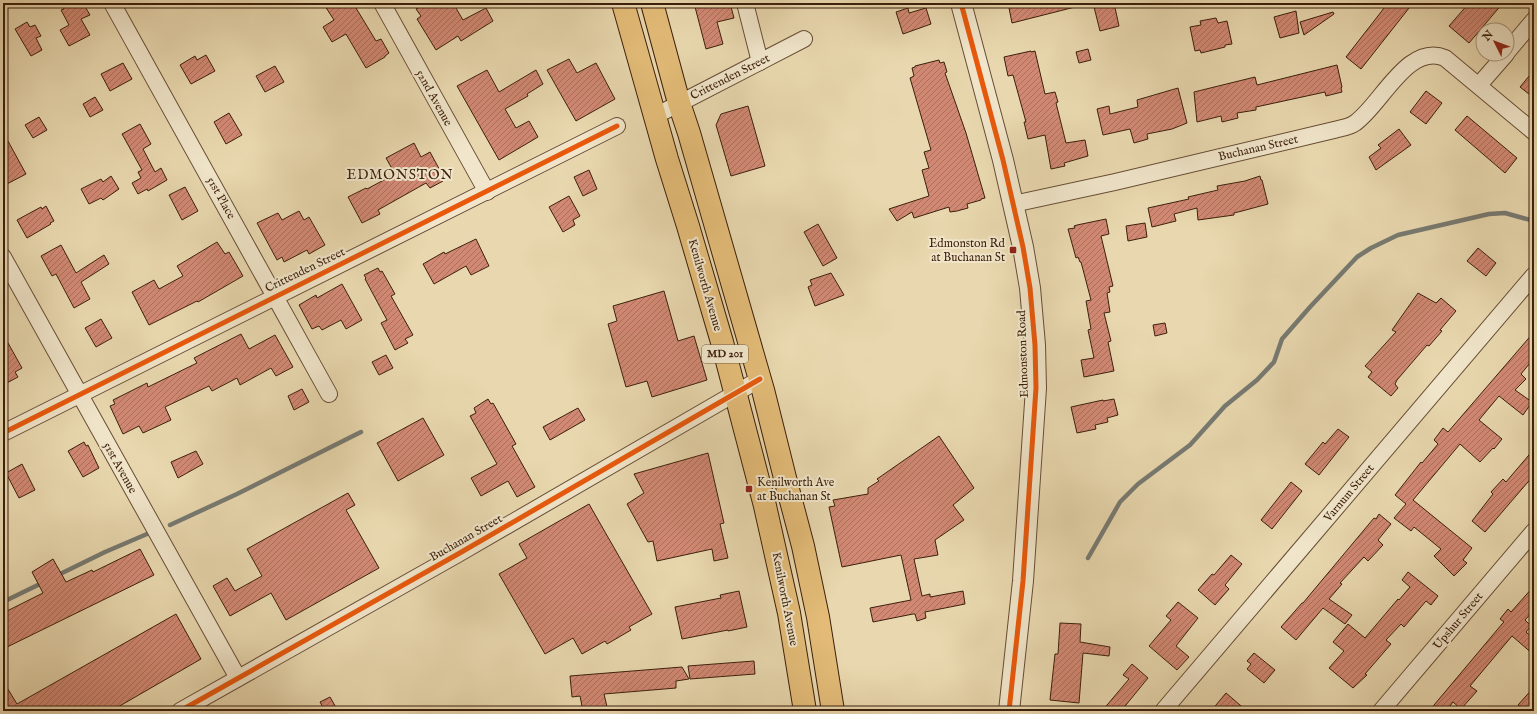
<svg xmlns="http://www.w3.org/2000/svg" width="1537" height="714" font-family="'IM FELL English',serif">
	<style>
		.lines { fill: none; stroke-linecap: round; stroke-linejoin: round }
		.stream { stroke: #777a72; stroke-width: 4.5 }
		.building { fill: url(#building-hatch); stroke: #3c1f0b }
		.minor-casing { stroke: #674d34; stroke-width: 18 }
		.tertiary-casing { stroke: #674d34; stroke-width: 22 }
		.primary-casing { stroke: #3c1f0b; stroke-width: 24 }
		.minor { stroke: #f1e6cb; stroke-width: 16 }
		.tertiary { stroke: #f1e6cb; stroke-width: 20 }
		.primary { stroke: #e4bc78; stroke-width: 22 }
		.cycleway-casing { stroke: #f1e6cb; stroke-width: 8 }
		.cycleway { stroke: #e8590c; stroke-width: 5 }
		.poi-dot { fill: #8f2418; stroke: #f1e6cb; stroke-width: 1.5 }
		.labels { text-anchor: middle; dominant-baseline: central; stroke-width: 4; stroke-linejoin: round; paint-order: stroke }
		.shield { fill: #f1e6cb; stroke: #725b45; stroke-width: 1 }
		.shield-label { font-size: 11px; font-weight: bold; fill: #3c1f0b }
		.street-label { font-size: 12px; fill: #3c1f0b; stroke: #f1e6cb }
		.poi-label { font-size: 12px; fill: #3c1f0b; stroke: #f1e6cb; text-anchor: end }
		.quarter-label { font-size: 14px; letter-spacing: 1px; fill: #3c1f0b; stroke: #f1e6cb }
	</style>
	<defs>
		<pattern id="building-hatch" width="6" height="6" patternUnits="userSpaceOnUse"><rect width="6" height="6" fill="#d28974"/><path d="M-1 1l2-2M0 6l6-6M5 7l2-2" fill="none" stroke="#ac6f5d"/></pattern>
	</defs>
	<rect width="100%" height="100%" fill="#e9d8af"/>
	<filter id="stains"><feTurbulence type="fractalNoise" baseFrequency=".005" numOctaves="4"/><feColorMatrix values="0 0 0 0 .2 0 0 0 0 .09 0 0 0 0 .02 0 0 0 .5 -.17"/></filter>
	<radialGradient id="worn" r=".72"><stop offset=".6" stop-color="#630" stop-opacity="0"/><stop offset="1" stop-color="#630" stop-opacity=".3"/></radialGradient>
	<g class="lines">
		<g class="stream">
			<polyline points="170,525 237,494 361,432"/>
			<polyline points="1088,558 1120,502 1138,484 1190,445 1225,406 1257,380 1274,362 1282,339 1310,307 1357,257 1371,248 1398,235 1489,214 1505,213 1534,221"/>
			<polyline points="56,576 105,552 147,534"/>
			<polyline points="3,602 44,582"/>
		</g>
	</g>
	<g class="building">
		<polygon points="61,3 83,3 90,15 81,19 90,35 69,46 60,30 69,25 61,10 64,9"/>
		<polygon points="323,3 353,3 376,41 381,39 389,53 385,56 385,57 366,68 346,34 332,42 323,27 334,20"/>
		<polygon points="427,3 453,3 463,20 486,8 493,21 461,41 458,36 436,50 417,19 421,16 416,9"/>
		<polygon points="694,3 730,3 734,18 717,22 723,44 706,49"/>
		<polygon points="1008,3 1074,3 1075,7 1012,23"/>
		<polygon points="1093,3 1114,3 1119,26 1100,31"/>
		<polygon points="1388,3 1413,3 1361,69 1346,57"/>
		<polygon points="1469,3 1503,3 1469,43 1449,26"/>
		<polygon points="908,8 909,13 926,8 931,24 903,34 896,12"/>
		<polygon points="1296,11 1299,33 1280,38 1274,17"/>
		<polygon points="1333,12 1334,14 1304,35 1300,22"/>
		<polygon points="1216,18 1218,23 1227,21 1232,44 1225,45 1225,47 1201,53 1200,50 1195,51 1190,27 1201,25 1200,21"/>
		<polygon points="27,22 30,27 35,25 41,36 36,38 42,50 31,56 15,29"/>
		<polygon points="1088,49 1091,60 1079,63 1076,52"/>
		<polygon points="1031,51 1031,52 1035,51 1045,94 1055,92 1058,102 1056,103 1066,143 1085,140 1088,156 1064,163 1065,166 1051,169 1045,135 1028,139 1024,122 1026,122 1013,75 1008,76 1004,57"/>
		<polygon points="206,55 215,71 191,84 180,65 195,56 197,60"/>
		<polygon points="569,59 577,73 596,63 615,99 576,121 547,70"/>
		<polygon points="939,60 940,63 944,62 947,72 945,73 966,133 985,198 981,199 981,200 967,204 968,208 957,211 950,212 949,207 914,218 912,212 897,221 889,209 929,196 922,170 929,168 924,152 931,150 910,78 914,76 912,68 915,67 915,66"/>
		<polygon points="123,63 132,79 110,91 101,74"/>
		<polygon points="1337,65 1342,87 1341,88 1342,92 1326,96 1325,92 1256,107 1256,110 1237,113 1238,118 1222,122 1221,116 1197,122 1194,92 1255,77 1257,85"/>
		<polygon points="275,66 284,82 265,92 256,76"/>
		<polygon points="487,70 499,92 536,70 543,84 527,94 528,96 505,109 516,128 529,121 538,137 499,160 457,86"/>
		<polygon points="1534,70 1534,98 1520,87"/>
		<polygon points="1178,88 1187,123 1172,129 1147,134 1148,139 1134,143 1130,129 1103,135 1097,109 1109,106 1110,114 1138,107 1137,100"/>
		<polygon points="1426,91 1442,103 1426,124 1410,112"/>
		<polygon points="95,97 103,110 90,117 83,104"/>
		<polygon points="748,106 765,166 731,176 716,125 721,114"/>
		<polygon points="229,113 242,135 226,144 214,122"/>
		<polygon points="1467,116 1517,158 1505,173 1455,130"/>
		<polygon points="39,117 47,130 33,138 25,125"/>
		<polygon points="140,124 151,144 143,149 155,172 161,168 167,180 148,191 147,189 138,194 132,183 141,178 138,172 142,170 122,134"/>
		<polygon points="1399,129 1411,145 1376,170 1369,157 1381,148 1378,145"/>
		<polygon points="3,132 26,174 3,186"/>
		<polygon points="414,143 421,157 430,152 443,176 441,177 443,181 430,188 426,183 378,210 380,214 362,223 348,197 366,188 367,189 395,174 386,158"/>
		<polygon points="589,170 597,189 583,196 574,177"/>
		<polygon points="111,176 119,189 103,200 101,198 89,204 81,189 101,179 103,182"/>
		<polygon points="1260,176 1261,180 1262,180 1268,204 1242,211 1234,213 1234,215 1198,220 1197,208 1174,214 1176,221 1152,227 1148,208 1189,199 1188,197 1218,190 1217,186 1245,181"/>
		<polygon points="185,187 198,211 182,220 169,195"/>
		<polygon points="569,196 580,216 573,220 575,225 563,232 549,207"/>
		<polygon points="46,206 54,221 50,223 51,224 27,238 17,220 41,207 42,209"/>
		<polygon points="299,211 304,220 309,217 325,245 309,254 307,250 284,262 282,257 277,260 257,223 278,213 282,220"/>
		<polygon points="1106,219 1109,234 1101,236 1113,286 1109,287 1110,292 1107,293 1110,312 1104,313 1111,341 1108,342 1114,371 1084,377 1081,360 1094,358 1088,330 1091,329 1086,301 1091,300 1081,262 1080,262 1078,257 1076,258 1068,229 1075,228 1074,226 1077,225"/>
		<polygon points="1145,223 1147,237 1128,241 1126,226"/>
		<polygon points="818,224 837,258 823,266 804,232"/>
		<polygon points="476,239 489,266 471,275 466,266 434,284 423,264 444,252 445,254"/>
		<polygon points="217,242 225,254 229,252 243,276 198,302 197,301 149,325 132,292 154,280 159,289 183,276 177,266"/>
		<polygon points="61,245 76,273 104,255 109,264 81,282 90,299 74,308 56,274 52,276 41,256"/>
		<polygon points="1478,248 1496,263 1486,276 1467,261"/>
		<polygon points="378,268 380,272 382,271 395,294 391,296 413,335 405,339 408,343 395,350 381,323 387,320 365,279 366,278 364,275"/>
		<polygon points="831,273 844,295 815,306 808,287 812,285 810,280"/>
		<polygon points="342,284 362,320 346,329 341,320 322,330 319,326 312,329 299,305 316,295 317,298"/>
		<polygon points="664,291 678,341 694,336 707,380 652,397 647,381 626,387 608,324 617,321 613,306"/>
		<polygon points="1418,293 1436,303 1441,298 1456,311 1440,330 1442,331 1429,346 1427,345 1397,380 1395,384 1398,388 1391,396 1368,377 1372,372 1365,366 1396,332 1392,330"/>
		<polygon points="101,319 112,338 96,347 85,328"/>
		<polygon points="1165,323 1167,333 1155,336 1153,325"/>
		<polygon points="1534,332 1534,358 1521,374 1526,379 1515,390 1532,402 1523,415 1499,396 1479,420 1502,439 1494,449 1493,448 1480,462 1460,444 1413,500 1472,548 1463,560 1467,563 1454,576 1434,556 1441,549 1414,527 1411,531 1394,518 1406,504 1395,495 1421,462 1422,463 1438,444 1434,440 1443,428 1448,432"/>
		<polygon points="3,334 22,368 15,372 18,377 3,385"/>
		<polygon points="241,334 249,349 275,335 293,367 276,376 271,368 240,385 237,378 212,391 209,386 165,407 171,420 143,433 139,426 123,434 110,406 115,404 113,400 147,383 148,387 197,363 194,358"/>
		<polygon points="386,355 393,368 379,375 372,362"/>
		<polygon points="302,389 309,402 294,410 288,396"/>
		<polygon points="488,399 491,404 493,403 516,444 512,446 535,487 517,497 508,481 481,496 471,478 497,464 470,416 476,413 474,408"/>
		<polygon points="1114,399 1118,415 1107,418 1108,422 1095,425 1096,429 1077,433 1071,407 1103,400 1103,401"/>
		<polygon points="578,408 585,420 550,440 543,427"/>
		<polygon points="423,418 444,455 398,481 377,443"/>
		<polygon points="1338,429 1349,437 1319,475 1305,464 1323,442 1325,444"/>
		<polygon points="939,436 974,488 953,505 964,520 935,540 938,555 914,559 922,596 930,594 930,597 963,591 965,604 925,612 926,618 917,621 915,614 913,614 873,622 870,608 911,600 901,555 842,567 829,507 835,506 833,500 868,494 868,488 879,481 877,479"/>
		<polygon points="84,442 86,446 88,445 99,468 83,477 68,451"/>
		<polygon points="1534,449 1534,475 1485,532 1472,521 1493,494 1491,492 1503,479 1506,482"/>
		<polygon points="196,451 203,464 178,478 171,462"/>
		<polygon points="708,453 724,523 720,524 728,558 714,561 712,549 657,561 653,541 648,542 627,504 644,493 634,474"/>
		<polygon points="22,464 35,490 19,498 6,473"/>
		<polygon points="1291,482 1302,491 1272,529 1261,520"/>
		<polygon points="348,493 355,505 346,510 379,568 286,620 271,593 230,616 213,586 227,578 235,591 262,576 247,549"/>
		<polygon points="589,504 652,614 629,627 631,630 607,644 605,641 582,654 573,638 545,654 499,574 527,558 519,544"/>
		<polygon points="1379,514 1391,524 1378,540 1383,545 1368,561 1364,557 1340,583 1342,584 1329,599 1352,615 1345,624 1323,608 1296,640 1281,627 1302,603 1303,603 1374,518 1376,519"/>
		<polygon points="140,549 154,575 3,649 3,613 43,593 32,572 53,559 66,582 92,570 93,572"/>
		<polygon points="1231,555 1242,564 1225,585 1229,589 1215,605 1198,590 1212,574 1214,575"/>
		<polygon points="1408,572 1438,596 1431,605 1426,601 1404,627 1401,624 1386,640 1391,644 1365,674 1367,675 1353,688 1329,668 1344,651 1333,642 1348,624 1365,638 1398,599 1399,600 1410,587 1402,580"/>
		<polygon points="1534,586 1534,610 1525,620 1531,626 1526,632 1534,639 1534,655 1512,636 1470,686 1477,691 1461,709 1453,702 1446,711 1429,711 1502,624 1504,622 1500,619 1508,609 1511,612"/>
		<polygon points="739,591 747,627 728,631 728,630 682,639 675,607 721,598 720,595"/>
		<polygon points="1178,602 1198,618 1176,646 1189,657 1177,670 1149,646 1171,620 1166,616"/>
		<polygon points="176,614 201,659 111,711 3,711 3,681 17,704"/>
		<polygon points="1060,623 1081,624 1080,642 1110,647 1109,656 1083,653 1079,703 1050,700 1055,654 1058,654"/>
		<polygon points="1254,653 1275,670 1264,683 1247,669 1251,664 1247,661"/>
		<polygon points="754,661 755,674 690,679 688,666"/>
		<polygon points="1132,664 1148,678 1121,711 1102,711 1129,679 1123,675"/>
		<polygon points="682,667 689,679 676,681 676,688 604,694 608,711 583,711 580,696 572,697 570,676"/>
		<polygon points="1534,687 1534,711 1526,711 1518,705"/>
		<polygon points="1226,693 1247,711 1211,711"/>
		<polygon points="330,697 338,711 325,711 320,702"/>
	</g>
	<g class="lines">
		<g class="minor-casing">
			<g id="minor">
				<polyline points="112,3 329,394"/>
				<polyline points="382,3 487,192"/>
				<polyline points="745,3 760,62"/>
				<polyline points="1507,52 1534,20"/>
				<polyline points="1479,85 1506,54"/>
				<polyline points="655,116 804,39"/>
				<path d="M1013,204L1115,182L1334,130C1341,128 1350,127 1355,123C1381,105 1408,42 1445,58L1534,132"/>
				<polyline points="3,257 238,678"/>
				<polyline points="3,433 617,126"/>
				<polyline points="180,711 458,554 760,379"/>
				<polyline points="1163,711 1534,275"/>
				<polyline points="1381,711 1534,531"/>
			</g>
		</g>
		<g class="tertiary-casing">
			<polyline id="tertiary" points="961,3 1003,160 1023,247 1030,288 1035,345 1036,388 1023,581 1009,711"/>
		</g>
		<g class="primary-casing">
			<g id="primary">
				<polyline points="623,3 667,159 688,226 722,342 765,506 789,613 805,711"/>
				<polyline points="652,3 679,103 689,133 763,390 785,478 803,546 818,617 833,711"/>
			</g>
		</g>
		<use href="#minor" class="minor"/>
		<use href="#tertiary" class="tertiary"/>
		<use href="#primary" class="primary"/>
		<g class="cycleway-casing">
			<g id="cycleway">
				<polyline points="961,3 1003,160 1023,247 1030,288 1035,345 1036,388 1023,581 1009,711"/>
				<polyline points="3,433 617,126"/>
				<polyline points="180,711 458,554 760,379"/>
			</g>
		</g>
		<use href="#cycleway" class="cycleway"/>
	</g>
	<g class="poi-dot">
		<rect x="1009" y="246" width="8" height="8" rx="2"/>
		<rect x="745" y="485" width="8" height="8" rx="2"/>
	</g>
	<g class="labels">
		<rect class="shield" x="702" y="345" width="46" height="18" rx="3"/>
		<g class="shield-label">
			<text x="725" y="354">MD 201</text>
		</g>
		<g class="street-label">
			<text transform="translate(730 77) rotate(-27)">Crittenden Street</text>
			<text transform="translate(434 98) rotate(61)">52nd Avenue</text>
			<text transform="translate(1258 148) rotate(-13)">Buchanan Street</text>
			<text transform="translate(221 198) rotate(61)">51st Place</text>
			<text transform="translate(305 270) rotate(-26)">Crittenden Street</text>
			<text transform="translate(705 285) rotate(74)">Kenilworth Avenue</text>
			<text transform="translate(1023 354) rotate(-92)">Edmonston Road</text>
			<text transform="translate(120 468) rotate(61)">51st Avenue</text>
			<text transform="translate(1349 493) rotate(-50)">Varnum Street</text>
			<text transform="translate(466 538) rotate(-30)">Buchanan Street</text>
			<text transform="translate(785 599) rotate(79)">Kenilworth Avenue</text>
			<text transform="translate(1458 621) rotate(-50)">Upshur Street</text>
		</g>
		<g class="poi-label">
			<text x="1005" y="243">Edmonston Rd<tspan x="1005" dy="14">at Buchanan St</tspan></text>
			<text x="757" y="482" text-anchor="start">Kenilworth Ave<tspan x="757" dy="14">at Buchanan St</tspan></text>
		</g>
		<g class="quarter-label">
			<text x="400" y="175">EDMONSTON</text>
		</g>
	</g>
	<rect width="1537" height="714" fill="none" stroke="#e9d8af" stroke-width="16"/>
	<rect x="4" y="4" width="1529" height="706" fill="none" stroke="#3c1f0b" stroke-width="2"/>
	<rect x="8" y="8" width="1521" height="698" fill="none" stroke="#3c1f0b"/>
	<g transform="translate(1495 42) rotate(312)"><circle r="19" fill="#f1e6cb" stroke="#a9967e"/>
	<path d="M0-3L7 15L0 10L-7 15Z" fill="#8f2418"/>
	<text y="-6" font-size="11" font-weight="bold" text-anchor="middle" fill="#3c1f0b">N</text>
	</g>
	<rect width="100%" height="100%" filter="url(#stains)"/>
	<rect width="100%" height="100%" fill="url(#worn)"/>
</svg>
